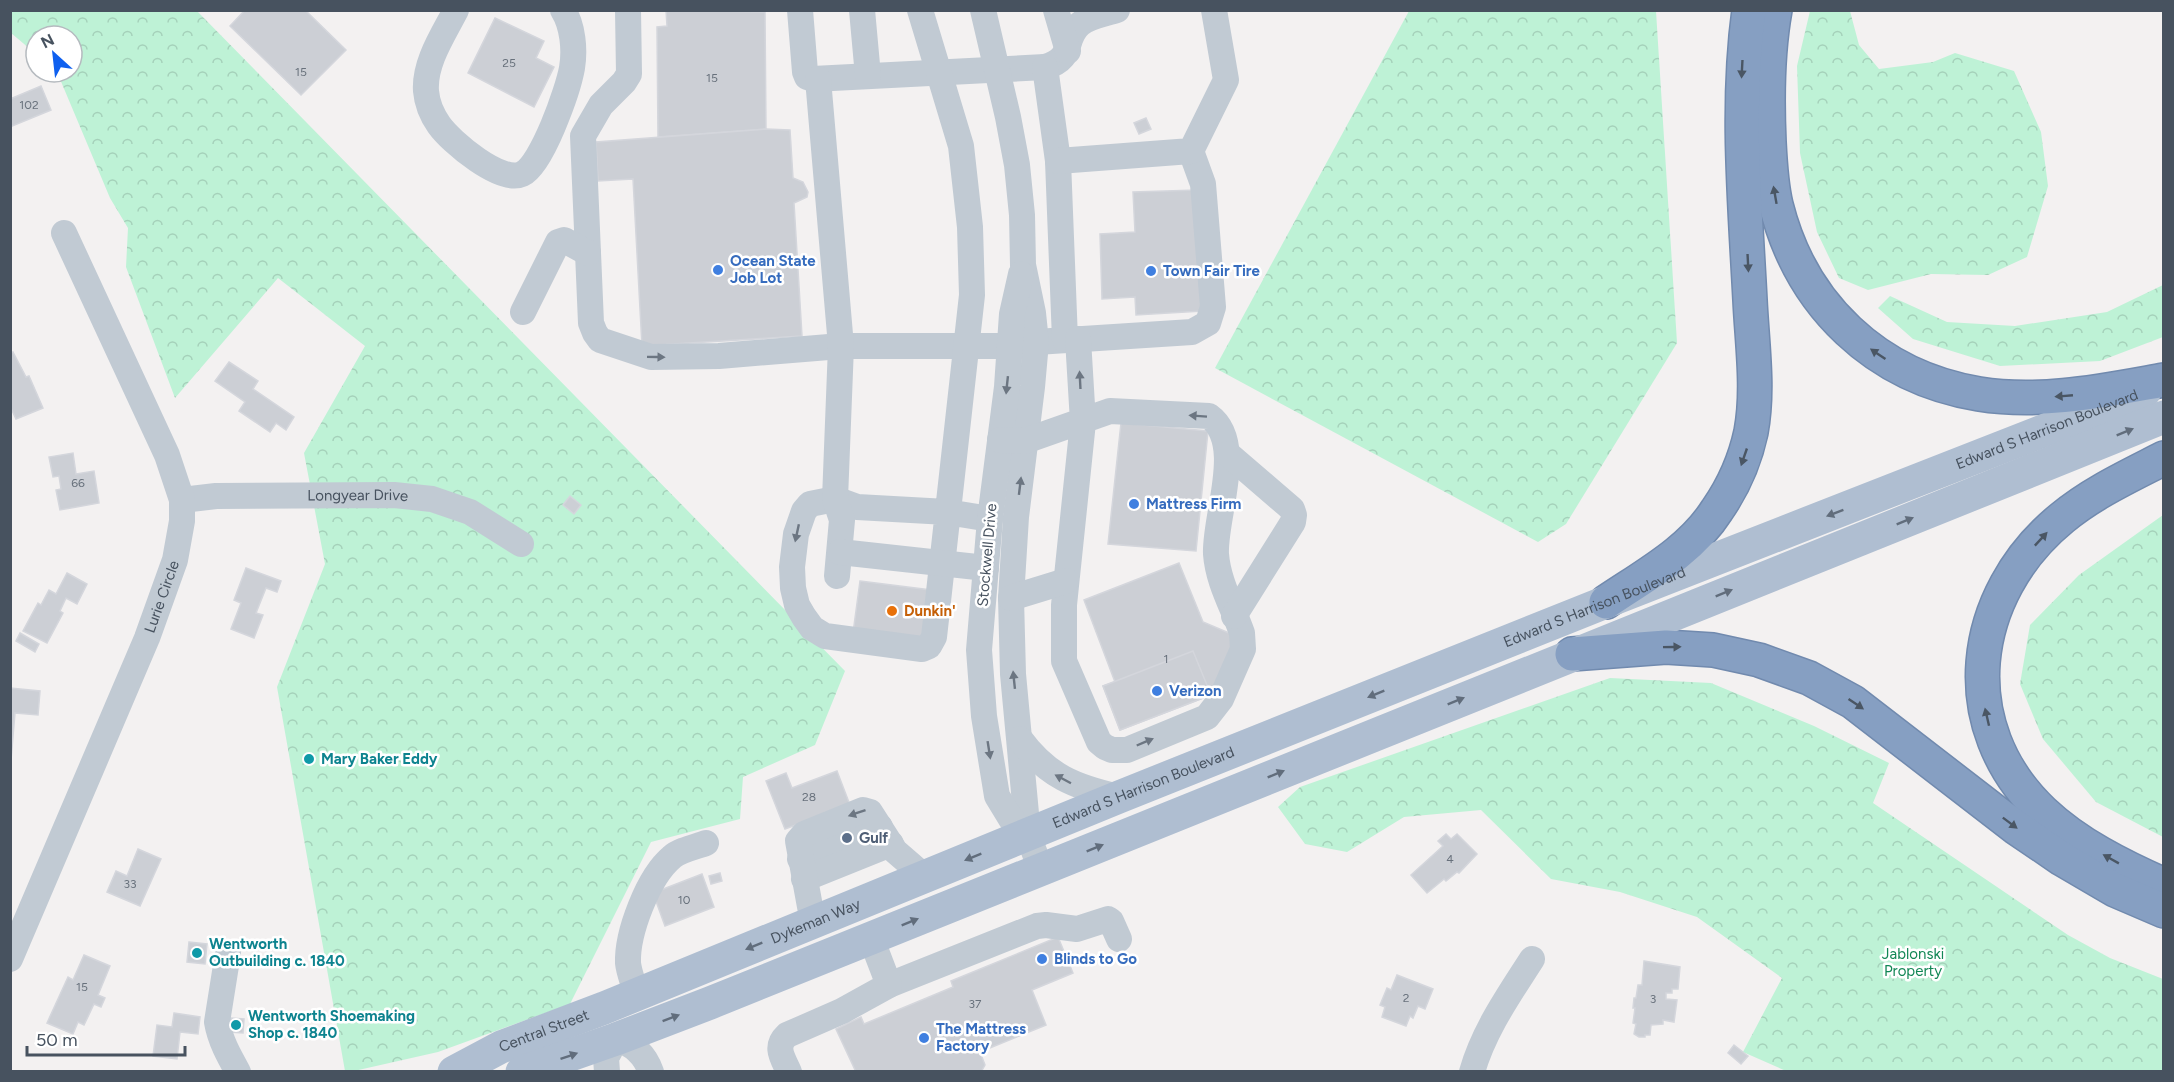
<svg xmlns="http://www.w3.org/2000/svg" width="2174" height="1082" font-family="Figtree,sans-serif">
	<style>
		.forest { fill: url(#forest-crowns) }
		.building { fill: #cccfd5; stroke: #d4d6dc; stroke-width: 1.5 }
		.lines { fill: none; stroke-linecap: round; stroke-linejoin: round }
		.highway-casing { stroke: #718aae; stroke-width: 36 }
		.minor { stroke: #c1cad3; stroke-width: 26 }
		.major { stroke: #afbed1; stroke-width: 33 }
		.highway { stroke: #869fc2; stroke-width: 33 }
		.oneway { fill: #4a5664 }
		.oneway2 { fill: #6c7682 }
		.oneway3 { fill: #616d7c }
		.shop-dot { fill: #3f7fe0; stroke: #fff; stroke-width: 2 }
		.food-dot { fill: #e8710a; stroke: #fff; stroke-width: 2 }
		.culture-dot { fill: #0f9aa8; stroke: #fff; stroke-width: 2 }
		.service-dot { fill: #5c6f8a; stroke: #fff; stroke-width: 2 }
		.labels { text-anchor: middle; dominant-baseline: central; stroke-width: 5; stroke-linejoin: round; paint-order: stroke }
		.number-label { font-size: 12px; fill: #68717c }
		.shop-label { font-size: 15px; font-weight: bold; fill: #366cbe; stroke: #fff; text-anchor: start }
		.street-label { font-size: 15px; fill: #47525f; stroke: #fff }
		.food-label { font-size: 15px; font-weight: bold; fill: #c56008; stroke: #fff; text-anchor: start }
		.culture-label { font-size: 15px; font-weight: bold; fill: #0d838f; stroke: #fff; text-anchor: start }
		.service-label { font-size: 15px; font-weight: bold; fill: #4e5e75; stroke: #fff; text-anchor: start }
		.park-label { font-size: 15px; fill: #128755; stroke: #fff }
	</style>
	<defs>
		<pattern id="forest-crowns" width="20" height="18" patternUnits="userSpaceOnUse" patternTransform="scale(1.5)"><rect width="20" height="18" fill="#bef2d6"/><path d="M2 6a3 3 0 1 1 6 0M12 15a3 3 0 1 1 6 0" fill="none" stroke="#a5d1ba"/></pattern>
	</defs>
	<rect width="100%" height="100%" fill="#f3f1f1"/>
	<g class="forest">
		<polygon points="11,11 197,11 845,671 815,745 743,777 740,819 651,842 570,1004 438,1052 354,1071 345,1071 277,687 325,564 304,453 365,346 278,278 175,398 126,267 128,228 110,198 57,72 72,72 72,36 36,36 36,54 11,33"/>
		<polygon points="1409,11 1656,11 1677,343 1566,524 1538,542 1215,368"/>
		<polygon points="1850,11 1859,45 1879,69 1933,62 1955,53 2014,71 2041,132 2048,186 2027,257 1988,275 1931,274 1868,290 1839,278 1817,232 1800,153 1797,66 1810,11"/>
		<polygon points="2163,285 2163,337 2100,361 2000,366 1913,339 1878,308 1890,296 1947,322 2015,326 2107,312"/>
		<polygon points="2163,515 2164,515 2163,837 2096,802 2043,739 2020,684 2030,625 2079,575"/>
		<polygon points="1610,678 1711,683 1814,726 1889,763 1873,803 2068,935 2110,958 2163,979 2163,1071 1786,1071 1743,1052 1782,978 1697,917 1620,892 1551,879 1481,810 1404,817 1347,852 1305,844 1278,807 1300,787"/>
	</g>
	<g class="building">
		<polygon points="245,10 305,10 346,50 301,95 230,26"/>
		<polygon points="666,10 765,12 766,129 658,137 657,27 667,26"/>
		<polygon points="495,18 544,41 536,58 554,67 534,107 468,73"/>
		<polygon points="41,86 51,110 10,127 10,99"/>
		<polygon points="1146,118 1151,129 1139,134 1134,123"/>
		<polygon points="766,129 790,130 793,178 803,182 808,192 807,197 794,203 802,336 642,346 633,179 598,181 596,142"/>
		<polygon points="1197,190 1202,311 1136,315 1135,297 1102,299 1100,234 1135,232 1133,192"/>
		<polygon points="13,352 26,377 29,376 43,408 16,419 10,406 10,353"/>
		<polygon points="229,362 258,381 253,389 294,417 286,430 276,423 270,432 239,411 245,402 215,381"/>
		<polygon points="1121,423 1208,431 1196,551 1108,544"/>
		<polygon points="73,453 76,474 94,471 99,503 60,510 56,490 61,489 59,476 53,477 49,457"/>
		<polygon points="570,496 581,505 574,514 563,505"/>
		<polygon points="1179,563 1203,622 1236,636 1211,695 1120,730 1103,686 1115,682 1084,600"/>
		<polygon points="246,568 281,581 277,592 266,588 256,613 263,615 254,638 231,629 241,603 234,600"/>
		<polygon points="67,573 87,584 77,604 66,598 60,611 63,613 47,643 23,631 38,603 41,605 49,590 56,594"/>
		<polygon points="860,581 931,590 924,642 853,633"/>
		<polygon points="20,633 39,644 35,652 16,641"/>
		<polygon points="1193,651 1211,695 1120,730 1103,686"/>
		<polygon points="10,688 40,691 38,715 15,713 11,760"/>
		<polygon points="837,771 850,805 785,829 766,781 786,773 792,788"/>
		<polygon points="1446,834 1451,839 1457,834 1477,854 1459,873 1457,872 1446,881 1444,879 1427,893 1411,875 1443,846 1438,841"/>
		<polygon points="138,849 161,859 140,906 107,892 116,871 127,876"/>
		<polygon points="720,873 722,881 711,884 709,876"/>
		<polygon points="702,874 714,907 665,926 653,893"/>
		<polygon points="1058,937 1073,973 1032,990 1046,1025 980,1052 985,1065 981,1072 856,1072 836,1029 861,1017 864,1024 953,987 951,981"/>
		<polygon points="189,942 207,944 205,964 187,962"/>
		<polygon points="84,955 110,966 98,995 105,998 101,1007 94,1004 84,1025 78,1022 73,1034 47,1023 68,977 73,980"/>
		<polygon points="1644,961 1680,967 1678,989 1672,989 1672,993 1666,993 1666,999 1677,1000 1674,1022 1663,1020 1663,1024 1651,1025 1650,1035 1645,1035 1645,1037 1639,1037 1634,1034 1636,1024 1633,1023 1635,1008 1633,1008 1634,998 1636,998 1638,985 1642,985"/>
		<polygon points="1397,975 1433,989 1425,1009 1418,1006 1413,1018 1410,1016 1406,1026 1382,1017 1385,1007 1380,1005 1387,988 1391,990"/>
		<polygon points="174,1013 200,1017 198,1034 180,1032 177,1059 153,1056 157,1025 172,1027"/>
		<polygon points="230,1018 244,1019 243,1033 229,1032"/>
		<polygon points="1734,1045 1748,1056 1741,1064 1728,1053"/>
	</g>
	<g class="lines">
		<g class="highway-casing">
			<g id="highway">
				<path d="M1775,10C1767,54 1767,97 1769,142C1770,162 1771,184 1776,205C1801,305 1876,377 1979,394C2041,404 2102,391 2164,380"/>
				<path d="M2164,458C2129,476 2092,493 2062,518C1968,595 1952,726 2043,812C2077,844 2121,866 2164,885"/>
				<path d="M1606,602C1646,575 1691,551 1717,510C1733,487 1745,460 1751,432C1759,389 1752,343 1750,300C1745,203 1736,107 1749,10"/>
				<polyline points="1572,654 1666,647 1713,650 1759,660 1809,678 1853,702 2015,827 2062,859 2115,890 2164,911"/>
			</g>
		</g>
		<g class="minor">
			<path d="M456,10C443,35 424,63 426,91C427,103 432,115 439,125C451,142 501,184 522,174C542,165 568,90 572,68C575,50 573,26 563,10"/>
			<polyline points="628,10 629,74 624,82 601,105 583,136 591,323 595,333 600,340 651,357 719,356 841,346 1011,346 1036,342 1192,332 1208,323 1213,307 1203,184 1191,151"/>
			<path d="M800,10L805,72L807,77L813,79L1045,67C1076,58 1062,39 1080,24C1090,16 1105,14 1117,10"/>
			<polyline points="862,10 868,76"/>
			<polyline points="920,10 961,146 970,227 972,295 934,637 929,646 922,649 825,636 812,628 804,617 797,605 793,588 792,567 796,534 804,511 810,504 835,499 857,507 947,512 990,519"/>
			<polyline points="983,10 1008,117 1017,165 1022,215 1023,265 1033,313 1036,342 1032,387 1016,517 1011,598 1013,674 1028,835 1041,870"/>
			<polyline points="1056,10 1068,51"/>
			<polyline points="1045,67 1058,161 1065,340"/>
			<polyline points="818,79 841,346 835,499 842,520 837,576"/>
			<polyline points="1058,161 1191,151 1226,80 1214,10"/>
			<polyline points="1021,274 1012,314 1007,387 990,519 979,650 984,716 997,796 1011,819 1028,835"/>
			<polyline points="523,312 558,242 564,240 588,253"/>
			<path d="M1000,440L1025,441L1110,411L1209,416C1246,443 1214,516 1216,554C1218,582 1233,607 1242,633L1243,649L1221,699L1207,717L1127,750H1112L1105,747L1099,742L1064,661V605L1083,422L1078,339"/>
			<polyline points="1228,454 1292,509 1294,515 1293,522 1234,616"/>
			<path id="s1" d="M182,500L216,496L394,495L432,499L470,512L521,544"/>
			<polyline points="840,552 986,568"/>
			<polyline points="1011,598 1066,581"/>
			<path d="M1020,739C1047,776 1075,787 1119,797"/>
			<polyline points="800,859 880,827"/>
			<polyline points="804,879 891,844"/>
			<polyline points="813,923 798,841 804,834 863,810 870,812 895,851 925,877"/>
			<path d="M228,953L217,1022C220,1040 229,1056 238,1072"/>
			<path id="s2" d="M10,959L147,638L175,560L182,521V500L167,455L64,233"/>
			<polyline points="889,985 1037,926 1046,925 1077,929 1108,919 1111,921 1119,939"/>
			<path d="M636,994C634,984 629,973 628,963C627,933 648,877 672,857C680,850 695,847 706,843"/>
			<path d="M616,1039C634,1044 645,1055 651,1072"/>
			<polyline points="607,1072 606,1058 616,1039"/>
			<path d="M789,1072C783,1058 774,1047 787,1035L842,1011L889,985L871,938"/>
			<path d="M1472,1072C1484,1030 1509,995 1532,959"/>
		</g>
		<g class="major">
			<path id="s3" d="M454,1072L501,1047L604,1008L1119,797L1606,602L2145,391"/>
			<polyline points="522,1072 616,1039 710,1003 2164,417"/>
		</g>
		<use href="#highway" class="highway"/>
	</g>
	<defs><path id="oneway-solid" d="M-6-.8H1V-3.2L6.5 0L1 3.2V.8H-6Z" transform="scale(1.5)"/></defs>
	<g class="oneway">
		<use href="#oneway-solid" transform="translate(1742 69) rotate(93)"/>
		<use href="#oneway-solid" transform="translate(1775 195) rotate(-100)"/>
		<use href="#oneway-solid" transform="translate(1748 263) rotate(87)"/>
		<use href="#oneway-solid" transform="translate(1878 354) rotate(-146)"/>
		<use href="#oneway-solid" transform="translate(2064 396) rotate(175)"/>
		<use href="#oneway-solid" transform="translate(1744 457) rotate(109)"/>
		<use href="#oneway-solid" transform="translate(2041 539) rotate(-47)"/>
		<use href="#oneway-solid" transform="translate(1672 647) rotate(-1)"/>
		<use href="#oneway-solid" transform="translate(1856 704) rotate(34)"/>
		<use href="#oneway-solid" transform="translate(1987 717) rotate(-103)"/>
		<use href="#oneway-solid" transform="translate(2010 823) rotate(37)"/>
		<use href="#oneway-solid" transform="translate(2111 859) rotate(-151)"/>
	</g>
	<g class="oneway2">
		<use href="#oneway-solid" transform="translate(656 357) rotate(1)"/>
		<use href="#oneway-solid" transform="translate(1080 380) rotate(-93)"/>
		<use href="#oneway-solid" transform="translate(1007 385) rotate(96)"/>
		<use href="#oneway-solid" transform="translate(1198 416) rotate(-176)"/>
		<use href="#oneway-solid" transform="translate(1020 486) rotate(-83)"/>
		<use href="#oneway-solid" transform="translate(797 533) rotate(102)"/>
		<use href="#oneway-solid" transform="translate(1014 680) rotate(-96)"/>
		<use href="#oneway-solid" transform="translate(1145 742) rotate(-23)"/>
		<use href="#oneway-solid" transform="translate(989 750) rotate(81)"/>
		<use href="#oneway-solid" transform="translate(1063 779) rotate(-152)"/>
		<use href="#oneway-solid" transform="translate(857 813) rotate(161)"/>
	</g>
	<g class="oneway3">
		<use href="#oneway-solid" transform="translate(2125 432) rotate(-22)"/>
		<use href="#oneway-solid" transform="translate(1835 513) rotate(159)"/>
		<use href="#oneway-solid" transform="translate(1905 521) rotate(-22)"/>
		<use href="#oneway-solid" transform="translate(1724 593) rotate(-22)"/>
		<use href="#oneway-solid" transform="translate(1376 694) rotate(158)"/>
		<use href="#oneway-solid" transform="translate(1456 701) rotate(-22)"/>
		<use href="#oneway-solid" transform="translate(1276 774) rotate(-22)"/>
		<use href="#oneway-solid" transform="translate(1095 848) rotate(-22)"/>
		<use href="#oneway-solid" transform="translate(973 857) rotate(158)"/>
		<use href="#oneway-solid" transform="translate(910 922) rotate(-22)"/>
		<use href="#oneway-solid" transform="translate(754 946) rotate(158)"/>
		<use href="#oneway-solid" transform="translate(671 1018) rotate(-21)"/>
		<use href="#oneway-solid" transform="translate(569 1056) rotate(-19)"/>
	</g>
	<g class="shop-dot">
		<circle cx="718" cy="270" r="6"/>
		<circle cx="1151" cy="271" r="6"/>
		<circle cx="1134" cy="504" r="6"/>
		<circle cx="1157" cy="691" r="6"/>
		<circle cx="1042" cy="959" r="6"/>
		<circle cx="924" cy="1038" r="6"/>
	</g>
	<circle class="food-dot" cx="892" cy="611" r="6"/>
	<g class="culture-dot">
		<circle cx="309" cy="759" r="6"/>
		<circle cx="197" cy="953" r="6"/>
		<circle cx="236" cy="1025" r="6"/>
	</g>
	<circle class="service-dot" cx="847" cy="838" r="6"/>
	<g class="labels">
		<g class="number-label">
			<text x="509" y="63">25</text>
			<text x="301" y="72">15</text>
			<text x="712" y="78">15</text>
			<text x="29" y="105">102</text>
			<text x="78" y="483">66</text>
			<text x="1166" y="659">1</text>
			<text x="809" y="797">28</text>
			<text x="1450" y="859">4</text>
			<text x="130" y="884">33</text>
			<text x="684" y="900">10</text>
			<text x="82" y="987">15</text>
			<text x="1406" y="998">2</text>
			<text x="1653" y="999">3</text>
			<text x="975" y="1004">37</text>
		</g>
		<g class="shop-label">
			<text x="730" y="261">Ocean State<tspan x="730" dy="17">Job Lot</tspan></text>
			<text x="1163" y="271">Town Fair Tire</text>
			<text x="1146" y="504">Mattress Firm</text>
			<text x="1169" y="691">Verizon</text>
			<text x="1054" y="959">Blinds to Go</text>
			<text x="936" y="1029">The Mattress<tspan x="936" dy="17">Factory</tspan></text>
		</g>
		<g class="street-label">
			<text stroke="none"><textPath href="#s3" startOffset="1718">Edward S Harrison Boulevard</textPath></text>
			<text stroke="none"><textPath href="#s1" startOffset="176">Longyear Drive</textPath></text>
			<text transform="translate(987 555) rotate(-85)">Stockwell Drive</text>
			<text stroke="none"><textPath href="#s2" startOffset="393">Lurie Circle</textPath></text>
			<text stroke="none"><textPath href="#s3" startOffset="1232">Edward S Harrison Boulevard</textPath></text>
			<text stroke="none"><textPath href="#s3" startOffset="746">Edward S Harrison Boulevard</textPath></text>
			<text stroke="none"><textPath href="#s3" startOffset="392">Dykeman Way</textPath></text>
			<text stroke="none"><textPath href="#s3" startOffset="99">Central Street</textPath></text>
		</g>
		<g class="food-label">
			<text x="904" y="611">Dunkin'</text>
		</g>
		<g class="culture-label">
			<text x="321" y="759">Mary Baker Eddy</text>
			<text x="209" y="944">Wentworth<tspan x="209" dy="17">Outbuilding c. 1840</tspan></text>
			<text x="248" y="1016">Wentworth Shoemaking<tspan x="248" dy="17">Shop c. 1840</tspan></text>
		</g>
		<g class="service-label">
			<text x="859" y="838">Gulf</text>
		</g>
		<g class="park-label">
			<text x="1913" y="954">Jablonski<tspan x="1913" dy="17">Property</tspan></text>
		</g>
	</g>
	<rect width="2174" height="1082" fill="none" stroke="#47525f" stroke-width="24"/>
	<g transform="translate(54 54) rotate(333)"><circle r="28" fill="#ffffff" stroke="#b5babf" stroke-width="1.5"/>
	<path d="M0-4.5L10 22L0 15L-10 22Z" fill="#0f60ef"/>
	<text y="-9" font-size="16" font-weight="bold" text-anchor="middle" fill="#47525f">N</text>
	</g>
	<path d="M27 1046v9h158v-9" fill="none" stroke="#47525f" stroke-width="3"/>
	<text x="36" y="1046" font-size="18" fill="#47525f" stroke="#ffffff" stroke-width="4.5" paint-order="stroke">50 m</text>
</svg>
